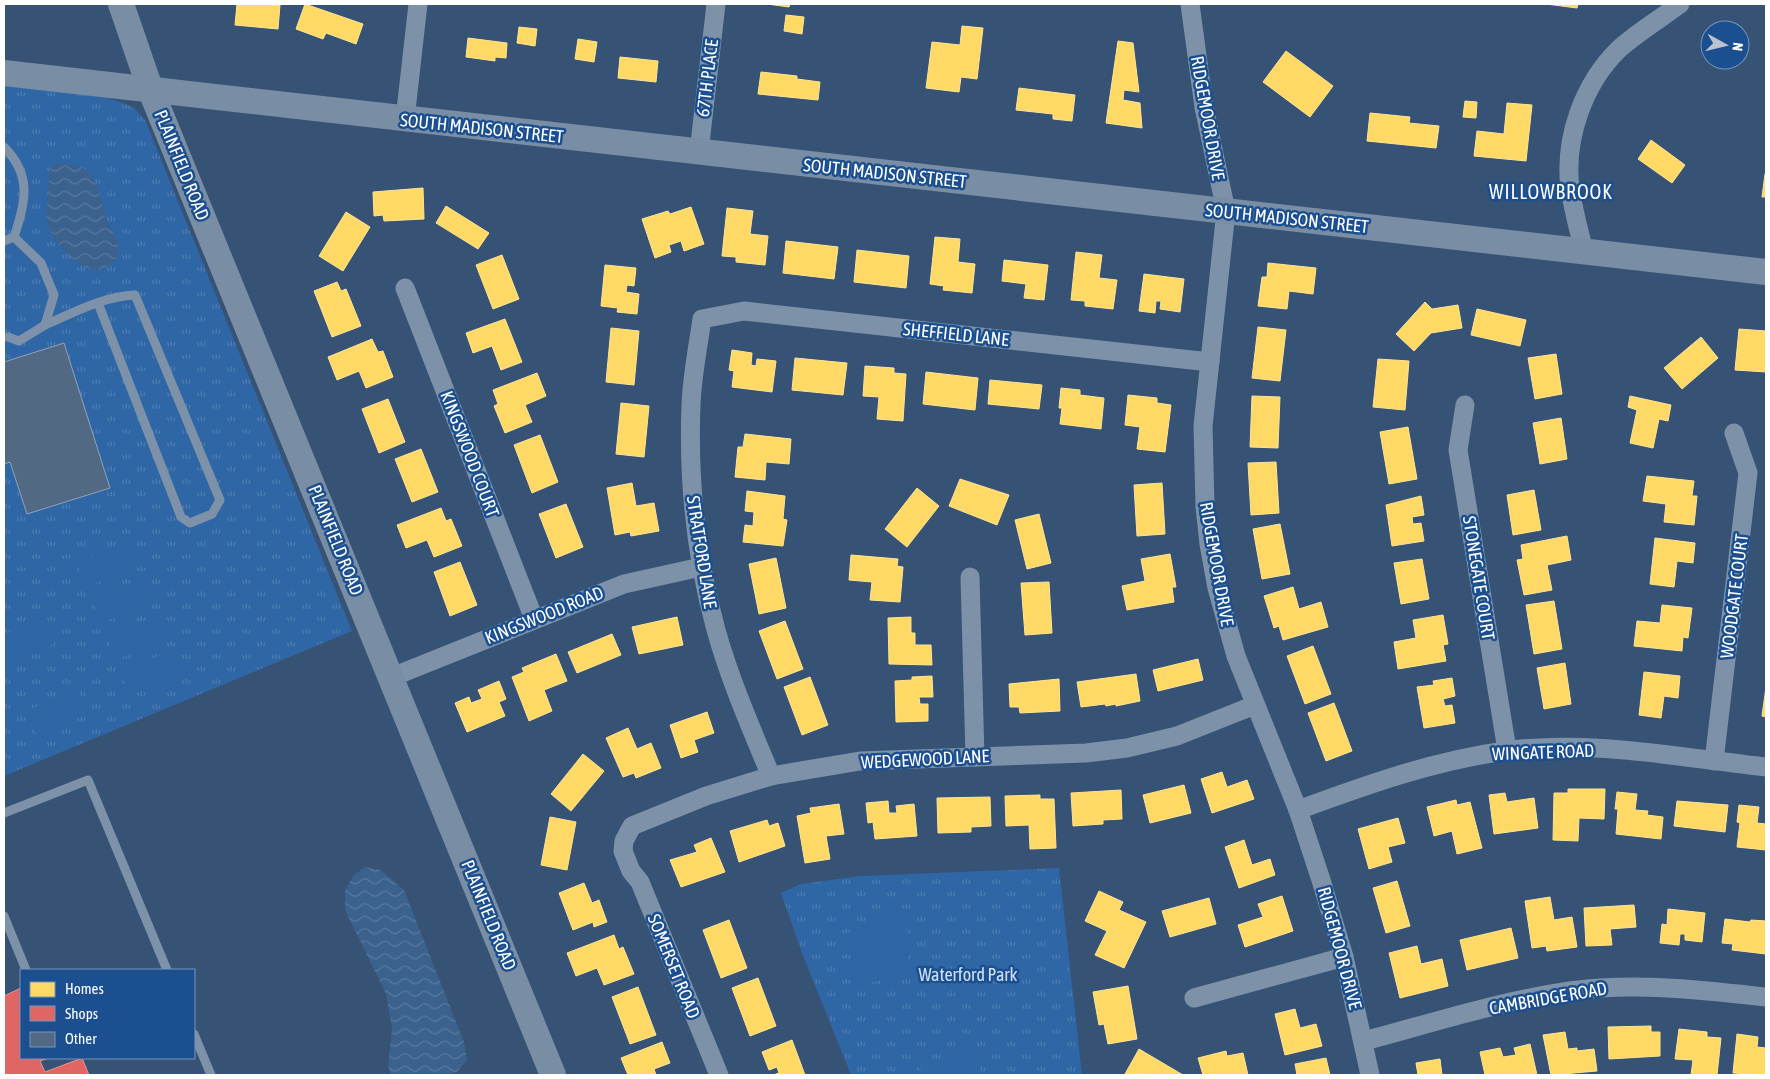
<svg xmlns="http://www.w3.org/2000/svg" width="1770" height="1079" font-family="'Asap Condensed',sans-serif">
	<style>
		.park { fill: url(#park-tufts) }
		.garden { fill: #2f66a5 }
		.water { fill: url(#water-waves) }
		.homes { fill: #ffd966; stroke: #ffe494 }
		.shops { fill: #e06666; stroke: #e99494 }
		.building { fill: #526984; stroke: #92a2b6 }
		.lines { fill: none; stroke-linecap: round; stroke-linejoin: round }
		.lane { stroke: #7d92a8; stroke-width: 9 }
		.street { stroke: #7d92a8; stroke-width: 19 }
		.secondary { stroke: #798da4; stroke-width: 26 }
		.labels { text-anchor: middle; dominant-baseline: central; stroke-width: 5; stroke-linejoin: round; paint-order: stroke }
		.street-label { font-size: 18px; fill: #fff; stroke: #1b4f8f }
		.park-label { font-size: 18px; fill: #cfe3fa; stroke: #1b4f8f }
		.quarter-label { font-size: 20px; letter-spacing: 1px; fill: #fff; stroke: #1b4f8f }
	</style>
	<defs>
		<pattern id="park-tufts" width="24" height="20" patternUnits="userSpaceOnUse" patternTransform="scale(1.25)"><rect width="24" height="20" fill="#2f66a5"/><path d="M3 7l-1-3M5 7V3M7 7l1-3M15 17l-1-3M17 17v-4M19 17l1-3" fill="none" stroke="#4e7db2"/></pattern>
		<pattern id="water-waves" width="16" height="10" patternUnits="userSpaceOnUse" patternTransform="scale(1.25)"><rect width="16" height="10" fill="#3b618d"/><path d="M0 5q4-4 8 0t8 0" fill="none" stroke="#58799e"/></pattern>
	</defs>
	<rect width="100%" height="100%" fill="#365274"/>
	<g class="park">
		<polygon points="4,86 106,97 133,107 145,120 352,631 4,776"/>
		<polygon points="1059,868 1082,1075 851,1075 802,953 781,893 801,884 860,876"/>
	</g>
	<g class="garden">
		<polygon points="129,542 138,566 87,586 77,562"/>
		<polygon points="144,579 153,602 102,623 92,599"/>
		<polygon points="158,615 167,639 116,660 107,636"/>
		<polygon points="44,618 54,644 6,664 4,634"/>
		<polygon points="172,651 182,675 130,695 121,671"/>
		<polygon points="78,689 88,714 37,735 27,711"/>
		<path d="M893,916L905,924C914,955 908,976 873,982L859,974L845,934Z"/>
		<polygon points="971,1047 981,1070 969,1075 923,1075 920,1068"/>
	</g>
	<g class="water">
		<path d="M56,163C66,164 78,164 86,170C102,183 100,207 109,225C111,230 116,236 118,242C119,247 118,256 115,260C91,289 51,244 47,220C45,206 50,181 50,167Z"/>
		<polygon points="365,867 381,870 404,890 464,1042 467,1060 457,1072 446,1075 391,1075 388,1066 392,1029 386,994 345,910 345,890 354,875"/>
	</g>
	<g class="homes">
		<polygon points="237,4 280,5 278,29 235,25"/>
		<polygon points="305,4 363,24 356,44 326,33 323,39 296,29"/>
		<polygon points="767,4 790,4 789,7"/>
		<polygon points="1546,4 1578,4 1577,8"/>
		<polygon points="786,15 804,17 802,34 784,31"/>
		<polygon points="962,26 983,28 977,79 961,77 959,92 926,88 932,42 960,45"/>
		<polygon points="519,27 537,29 535,46 517,43"/>
		<polygon points="468,38 507,43 506,58 495,57 495,61 466,57"/>
		<polygon points="578,39 597,42 594,62 575,59"/>
		<polygon points="1118,41 1133,43 1139,92 1124,90 1123,100 1140,103 1142,128 1106,123"/>
		<polygon points="1286,51 1333,86 1310,117 1263,82"/>
		<polygon points="620,57 658,61 656,82 618,78"/>
		<polygon points="761,72 797,76 797,79 820,82 818,100 758,94"/>
		<polygon points="1019,88 1075,95 1072,121 1053,119 1053,114 1016,110"/>
		<polygon points="1465,101 1477,102 1476,118 1463,117"/>
		<polygon points="1507,103 1532,105 1526,161 1474,156 1477,131 1504,134"/>
		<polygon points="1370,113 1410,117 1409,123 1439,126 1436,148 1367,141"/>
		<polygon points="1651,140 1685,165 1672,183 1638,159"/>
		<polygon points="1765,174 1766,175 1766,197 1762,197"/>
		<polygon points="423,188 424,219 384,221 383,215 374,216 373,192"/>
		<polygon points="446,206 489,233 478,249 436,223"/>
		<polygon points="691,207 704,244 684,251 681,241 669,245 671,252 655,258 642,219 668,211 670,214"/>
		<polygon points="727,208 753,211 750,234 768,236 765,265 736,262 736,257 722,256"/>
		<polygon points="346,212 370,227 343,271 319,256"/>
		<polygon points="935,237 960,239 958,262 975,264 972,293 943,290 944,286 930,284"/>
		<polygon points="786,241 838,247 834,279 783,273"/>
		<polygon points="857,250 909,256 906,288 854,282"/>
		<polygon points="1076,252 1102,255 1099,278 1117,280 1113,309 1085,306 1085,301 1071,300"/>
		<polygon points="502,255 519,299 493,309 476,265"/>
		<polygon points="1004,260 1048,265 1044,300 1024,298 1026,284 1002,281"/>
		<polygon points="1268,263 1316,268 1313,294 1289,291 1287,309 1258,306 1262,277 1267,277"/>
		<polygon points="605,265 636,268 634,286 627,285 626,292 639,294 637,314 617,312 618,308 601,306"/>
		<polygon points="1144,274 1184,279 1180,312 1160,309 1161,301 1156,301 1155,313 1139,311"/>
		<polygon points="337,282 341,291 346,289 361,326 332,337 314,291"/>
		<polygon points="1425,302 1432,309 1458,305 1462,328 1431,333 1414,351 1396,334"/>
		<polygon points="1477,309 1526,320 1520,346 1471,335"/>
		<polygon points="505,319 522,362 501,370 492,346 473,353 466,333"/>
		<polygon points="1258,327 1286,330 1280,381 1252,378"/>
		<polygon points="611,328 639,331 634,385 606,382"/>
		<polygon points="1739,329 1766,331 1766,372 1735,370"/>
		<polygon points="1701,337 1718,358 1682,389 1664,368"/>
		<polygon points="372,339 378,352 383,351 393,377 366,388 359,371 337,380 328,357"/>
		<polygon points="732,350 752,353 751,365 756,366 757,359 776,361 772,392 732,387 734,371 729,370"/>
		<polygon points="1556,354 1562,394 1535,399 1528,358"/>
		<polygon points="795,358 847,363 843,395 792,390"/>
		<polygon points="1378,359 1409,361 1405,410 1373,407"/>
		<polygon points="865,366 894,368 894,373 906,374 903,421 877,419 879,397 863,396"/>
		<polygon points="926,372 978,378 975,410 923,404"/>
		<polygon points="537,373 546,396 525,405 532,422 505,433 494,406 498,404 493,390"/>
		<polygon points="990,380 1042,385 1039,409 988,404"/>
		<polygon points="1061,388 1080,390 1080,395 1104,398 1101,429 1060,424 1062,408 1059,408"/>
		<polygon points="1128,395 1157,398 1157,403 1171,405 1165,452 1137,449 1140,427 1125,425"/>
		<polygon points="1252,396 1280,397 1278,448 1250,447"/>
		<polygon points="1630,396 1671,405 1668,421 1659,419 1653,448 1630,443 1637,410 1628,407"/>
		<polygon points="388,399 405,442 379,453 362,409"/>
		<polygon points="621,403 649,406 644,457 616,454"/>
		<polygon points="1561,418 1567,459 1540,464 1533,423"/>
		<polygon points="1408,427 1417,479 1389,484 1380,432"/>
		<polygon points="745,434 791,439 789,464 766,462 765,480 735,477 738,447 743,447"/>
		<polygon points="540,435 558,482 532,493 514,445"/>
		<polygon points="421,449 438,492 412,502 395,459"/>
		<polygon points="1276,462 1279,513 1251,515 1248,463"/>
		<polygon points="1647,476 1694,481 1692,496 1697,496 1694,525 1664,522 1666,504 1643,501"/>
		<polygon points="960,479 1009,495 997,525 949,506"/>
		<polygon points="632,483 636,506 654,503 659,531 631,536 630,532 615,535 607,488"/>
		<polygon points="1162,483 1165,534 1137,536 1134,485"/>
		<polygon points="917,488 939,506 907,547 885,529"/>
		<polygon points="1534,490 1541,530 1513,535 1507,495"/>
		<polygon points="747,491 785,496 783,519 787,520 783,546 743,542 745,525 753,526 754,512 745,511"/>
		<polygon points="1421,496 1424,515 1412,517 1413,524 1421,523 1424,541 1392,546 1386,505"/>
		<polygon points="566,504 583,547 556,558 539,514"/>
		<polygon points="441,508 446,521 451,519 462,546 434,557 427,540 406,548 397,525"/>
		<polygon points="1039,514 1051,563 1027,569 1015,520"/>
		<polygon points="1280,524 1290,574 1262,579 1253,529"/>
		<polygon points="1567,536 1571,560 1547,565 1552,590 1524,595 1517,560 1523,559 1521,545"/>
		<polygon points="1655,538 1695,543 1693,563 1677,561 1674,587 1650,584"/>
		<polygon points="1170,554 1176,587 1172,587 1174,602 1127,610 1122,586 1145,581 1141,559"/>
		<polygon points="851,555 898,559 897,566 903,567 900,602 870,600 872,582 849,580"/>
		<polygon points="776,558 786,608 759,614 749,564"/>
		<polygon points="1422,559 1429,599 1401,604 1394,563"/>
		<polygon points="460,562 477,605 450,616 434,572"/>
		<polygon points="1049,582 1052,633 1025,635 1021,583"/>
		<polygon points="1293,587 1299,609 1321,602 1328,627 1283,640 1279,626 1274,628 1264,596"/>
		<polygon points="1554,601 1562,649 1534,654 1526,605"/>
		<polygon points="1662,605 1692,608 1688,638 1683,637 1682,651 1634,646 1637,621 1660,623"/>
		<polygon points="1443,615 1448,644 1443,645 1446,661 1398,669 1394,642 1416,638 1413,620"/>
		<polygon points="677,617 683,645 639,654 632,627"/>
		<polygon points="911,617 911,633 915,633 915,645 931,645 932,665 889,664 888,618"/>
		<polygon points="785,621 803,669 777,679 759,631"/>
		<polygon points="612,634 621,655 577,673 568,652"/>
		<polygon points="1313,646 1331,694 1305,704 1287,656"/>
		<polygon points="556,654 567,681 544,690 552,711 529,721 512,677 524,672 522,668"/>
		<polygon points="1198,659 1203,680 1158,691 1153,670"/>
		<polygon points="1565,663 1571,704 1544,709 1537,668"/>
		<polygon points="1644,672 1680,676 1678,698 1664,696 1661,718 1639,715"/>
		<polygon points="1136,674 1140,701 1116,706 1116,704 1106,706 1105,704 1081,707 1077,682"/>
		<polygon points="932,676 933,697 919,697 920,704 928,704 928,721 896,722 895,681 912,680 912,677"/>
		<polygon points="810,677 828,725 802,735 784,687"/>
		<polygon points="1452,678 1455,696 1443,699 1445,706 1452,705 1455,723 1424,728 1417,687 1434,685 1433,681"/>
		<polygon points="1059,679 1060,711 1020,713 1019,707 1010,707 1009,684"/>
		<polygon points="499,681 506,699 499,702 505,716 467,732 455,703 469,697 471,703 482,699 478,690"/>
		<polygon points="1766,687 1766,717 1762,716"/>
		<polygon points="1334,703 1352,751 1326,761 1308,713"/>
		<polygon points="707,712 714,733 694,740 698,752 681,758 670,725"/>
		<polygon points="628,728 637,749 651,743 661,768 636,778 634,773 623,777 606,738"/>
		<polygon points="583,754 604,771 571,811 551,794"/>
		<polygon points="1222,772 1227,787 1247,780 1254,799 1212,813 1201,779"/>
		<polygon points="1184,785 1191,813 1150,823 1143,795"/>
		<polygon points="1568,789 1605,789 1604,819 1579,818 1578,841 1553,840 1554,793 1568,793"/>
		<polygon points="1121,790 1122,819 1103,820 1103,824 1073,826 1071,793"/>
		<polygon points="1617,792 1637,794 1635,810 1648,811 1647,815 1663,817 1661,839 1616,834 1618,809 1615,809"/>
		<polygon points="1505,793 1507,802 1534,798 1538,828 1494,834 1489,795"/>
		<polygon points="1040,795 1040,799 1054,799 1056,848 1030,849 1029,825 1006,826 1005,796"/>
		<polygon points="990,797 991,826 971,827 971,832 938,833 937,798"/>
		<polygon points="1456,800 1457,805 1470,802 1482,848 1457,854 1452,831 1434,836 1427,807"/>
		<polygon points="888,801 889,813 897,813 896,806 914,804 917,836 875,839 873,822 868,823 866,803"/>
		<polygon points="1677,801 1728,805 1725,832 1674,826"/>
		<polygon points="839,804 844,834 826,836 830,859 805,863 797,816 811,813 810,808"/>
		<polygon points="1739,805 1759,807 1757,823 1766,824 1766,850 1737,847 1740,823 1737,822"/>
		<polygon points="550,817 576,822 567,870 541,865"/>
		<polygon points="1398,818 1405,843 1388,847 1392,862 1369,869 1358,829"/>
		<polygon points="767,820 769,826 778,823 785,846 739,862 730,831"/>
		<polygon points="711,838 725,872 681,887 670,860 697,852 694,845"/>
		<polygon points="1244,840 1252,865 1270,859 1275,875 1239,888 1225,847"/>
		<polygon points="1397,881 1410,926 1386,933 1373,888"/>
		<polygon points="584,883 592,903 599,900 607,922 594,927 593,922 573,930 559,893"/>
		<polygon points="1099,891 1123,902 1119,910 1146,922 1124,968 1095,955 1107,931 1085,921"/>
		<polygon points="1282,896 1293,931 1245,947 1238,925 1263,917 1258,904"/>
		<polygon points="1550,897 1554,920 1572,917 1577,947 1547,951 1546,946 1532,948 1525,901"/>
		<polygon points="1209,898 1216,924 1170,937 1162,911"/>
		<polygon points="1634,905 1636,927 1610,929 1612,945 1586,946 1584,908"/>
		<polygon points="1668,909 1705,913 1702,942 1685,940 1685,934 1680,934 1679,945 1660,943 1662,924 1667,925"/>
		<polygon points="1725,919 1750,922 1751,920 1766,921 1766,954 1732,950 1733,944 1722,943"/>
		<polygon points="729,920 747,968 721,978 703,930"/>
		<polygon points="1511,928 1518,958 1467,970 1460,940"/>
		<polygon points="614,935 619,949 623,947 634,974 604,985 597,968 576,976 567,953"/>
		<polygon points="1417,946 1421,964 1442,959 1448,986 1400,998 1389,953"/>
		<polygon points="758,978 776,1026 750,1036 732,988"/>
		<polygon points="1128,986 1137,1039 1108,1044 1104,1024 1099,1025 1093,992"/>
		<polygon points="638,987 656,1035 630,1044 612,997"/>
		<polygon points="1295,1009 1300,1028 1316,1024 1322,1046 1285,1055 1275,1014"/>
		<polygon points="1651,1026 1651,1032 1660,1032 1660,1056 1609,1059 1608,1027"/>
		<polygon points="1679,1029 1707,1032 1707,1037 1721,1038 1717,1075 1691,1075 1693,1060 1675,1059"/>
		<polygon points="1565,1032 1568,1049 1577,1048 1577,1051 1594,1049 1597,1071 1551,1075 1543,1035"/>
		<polygon points="1737,1034 1758,1037 1757,1047 1766,1048 1766,1075 1733,1073"/>
		<polygon points="792,1040 805,1075 773,1075 779,1073 777,1067 769,1070 762,1052"/>
		<polygon points="662,1042 670,1063 654,1069 656,1075 628,1075 621,1058"/>
		<polygon points="1530,1044 1537,1075 1485,1075 1480,1052 1500,1048 1503,1057 1516,1055 1514,1048"/>
		<polygon points="1139,1049 1183,1075 1125,1074"/>
		<polygon points="1226,1051 1227,1056 1243,1053 1248,1075 1203,1075 1198,1058"/>
		<polygon points="1326,1058 1330,1075 1297,1075 1295,1064"/>
		<polygon points="1440,1059 1442,1075 1418,1075 1416,1063"/>
	</g>
	<polygon class="shops" points="21,988 21,1058 49,1058 40,1061 45,1072 82,1058 89,1075 4,1075 4,996"/>
	<polygon class="building" points="64,343 110,488 27,514 10,462 4,464 4,362"/>
	<g class="lines">
		<g class="lane">
			<path d="M4,147C32,175 26,202 14,237L4,241"/>
			<path d="M45,325C73,313 104,296 135,295L220,500L212,514L190,523L181,517L98,303"/>
			<polyline points="8,337 19,341 45,325 54,295 41,263 14,237"/>
			<polyline points="4,813 88,780 167,970"/>
			<polyline points="4,916 26,970"/>
			<polyline points="194,1034 211,1075"/>
		</g>
		<g class="street">
			<polyline points="1190,4 1204,107 1226,211 1203,426 1205,506 1209,544 1217,588 1236,656 1298,810 1321,880 1344,957 1370,1075"/>
			<polyline points="405,119 418,4"/>
			<polyline points="699,152 716,4"/>
			<path d="M1584,251C1579,231 1573,209 1570,188C1564,139 1583,84 1619,49C1638,32 1660,19 1680,4"/>
			<polyline points="405,288 534,619"/>
			<polyline points="1465,405 1458,450 1507,750"/>
			<polyline points="970,577 975,757"/>
			<polyline points="392,677 624,584 701,567"/>
			<polyline points="1714,761 1748,473 1734,433"/>
			<path d="M771,776C751,728 730,680 716,630C696,557 688,482 691,405C692,376 698,347 702,319L744,311L1210,362"/>
			<path d="M1298,810C1366,785 1433,761 1505,751C1589,739 1683,758 1766,767"/>
			<polyline points="1194,998 1344,957"/>
			<path d="M1364,1041C1432,1023 1500,1001 1570,991C1636,982 1701,990 1766,997"/>
			<polyline points="719,1075 640,882 631,871 623,851 624,841 632,826 706,796 771,776 860,761 1086,753 1127,748 1177,736 1255,705"/>
		</g>
		<g class="secondary">
			<polyline points="121,4 151,91 553,1075"/>
			<polyline points="4,73 1766,272"/>
		</g>
	</g>
	<g class="labels">
		<g class="street-label">
			<text transform="translate(707 78) rotate(-83)">67TH PLACE</text>
			<text transform="translate(1208 118) rotate(80)">RIDGEMOOR DRIVE</text>
			<text transform="translate(482 128) rotate(6)">SOUTH MADISON STREET</text>
			<text transform="translate(182 165) rotate(68)">PLAINFIELD ROAD</text>
			<text transform="translate(885 173) rotate(6)">SOUTH MADISON STREET</text>
			<text transform="translate(1287 218) rotate(6)">SOUTH MADISON STREET</text>
			<text transform="translate(956 334) rotate(6)">SHEFFIELD LANE</text>
			<text transform="translate(470 454) rotate(69)">KINGSWOOD COURT</text>
			<text transform="translate(336 540) rotate(68)">PLAINFIELD ROAD</text>
			<text transform="translate(702 552) rotate(81)">STRATFORD LANE</text>
			<text transform="translate(1217 564) rotate(80)">RIDGEMOOR DRIVE</text>
			<text transform="translate(1479 578) rotate(81)">STONEGATE COURT</text>
			<text transform="translate(1734 596) rotate(-83)">WOODGATE COURT</text>
			<text transform="translate(544 615) rotate(-22)">KINGSWOOD ROAD</text>
			<text transform="translate(1543 752) rotate(-2)">WINGATE ROAD</text>
			<text transform="translate(925 759) rotate(-3)">WEDGEWOOD LANE</text>
			<text transform="translate(489 915) rotate(68)">PLAINFIELD ROAD</text>
			<text transform="translate(1340 948) rotate(75)">RIDGEMOOR DRIVE</text>
			<text transform="translate(674 966) rotate(68)">SOMERSET ROAD</text>
			<text transform="translate(1548 998) rotate(-10)">CAMBRIDGE ROAD</text>
		</g>
		<g class="park-label">
			<text x="968" y="974">Waterford Park</text>
		</g>
		<g class="quarter-label">
			<text x="1551" y="191">WILLOWBROOK</text>
		</g>
	</g>
	<rect width="1770" height="1079" fill="none" stroke="#ffffff" stroke-width="10"/>
	<rect x="20" y="969" width="175" height="90" fill="#1b4f8f" stroke="#7695bc"/>
	<rect x="30" y="982" width="25" height="15" fill="#ffd966" stroke="#7695bc"/>
	<text x="65" y="994" font-size="15" fill="#ffffff">Homes</text>
	<rect x="30" y="1006" width="25" height="15" fill="#e06666" stroke="#7695bc"/>
	<text x="65" y="1019" font-size="15" fill="#ffffff">Shops</text>
	<rect x="30" y="1032" width="25" height="15" fill="#526984" stroke="#7695bc"/>
	<text x="65" y="1044" font-size="15" fill="#ffffff">Other</text>
	<g transform="translate(1725 45) rotate(98)"><circle r="24" fill="#1b4f8f" stroke="#7695bc"/>
	<path d="M0-4L9 19L0 12L-9 19Z" fill="#b9c2ce"/>
	<text y="-8" font-size="14" font-weight="bold" text-anchor="middle" fill="#ffffff">N</text>
	</g>
</svg>
